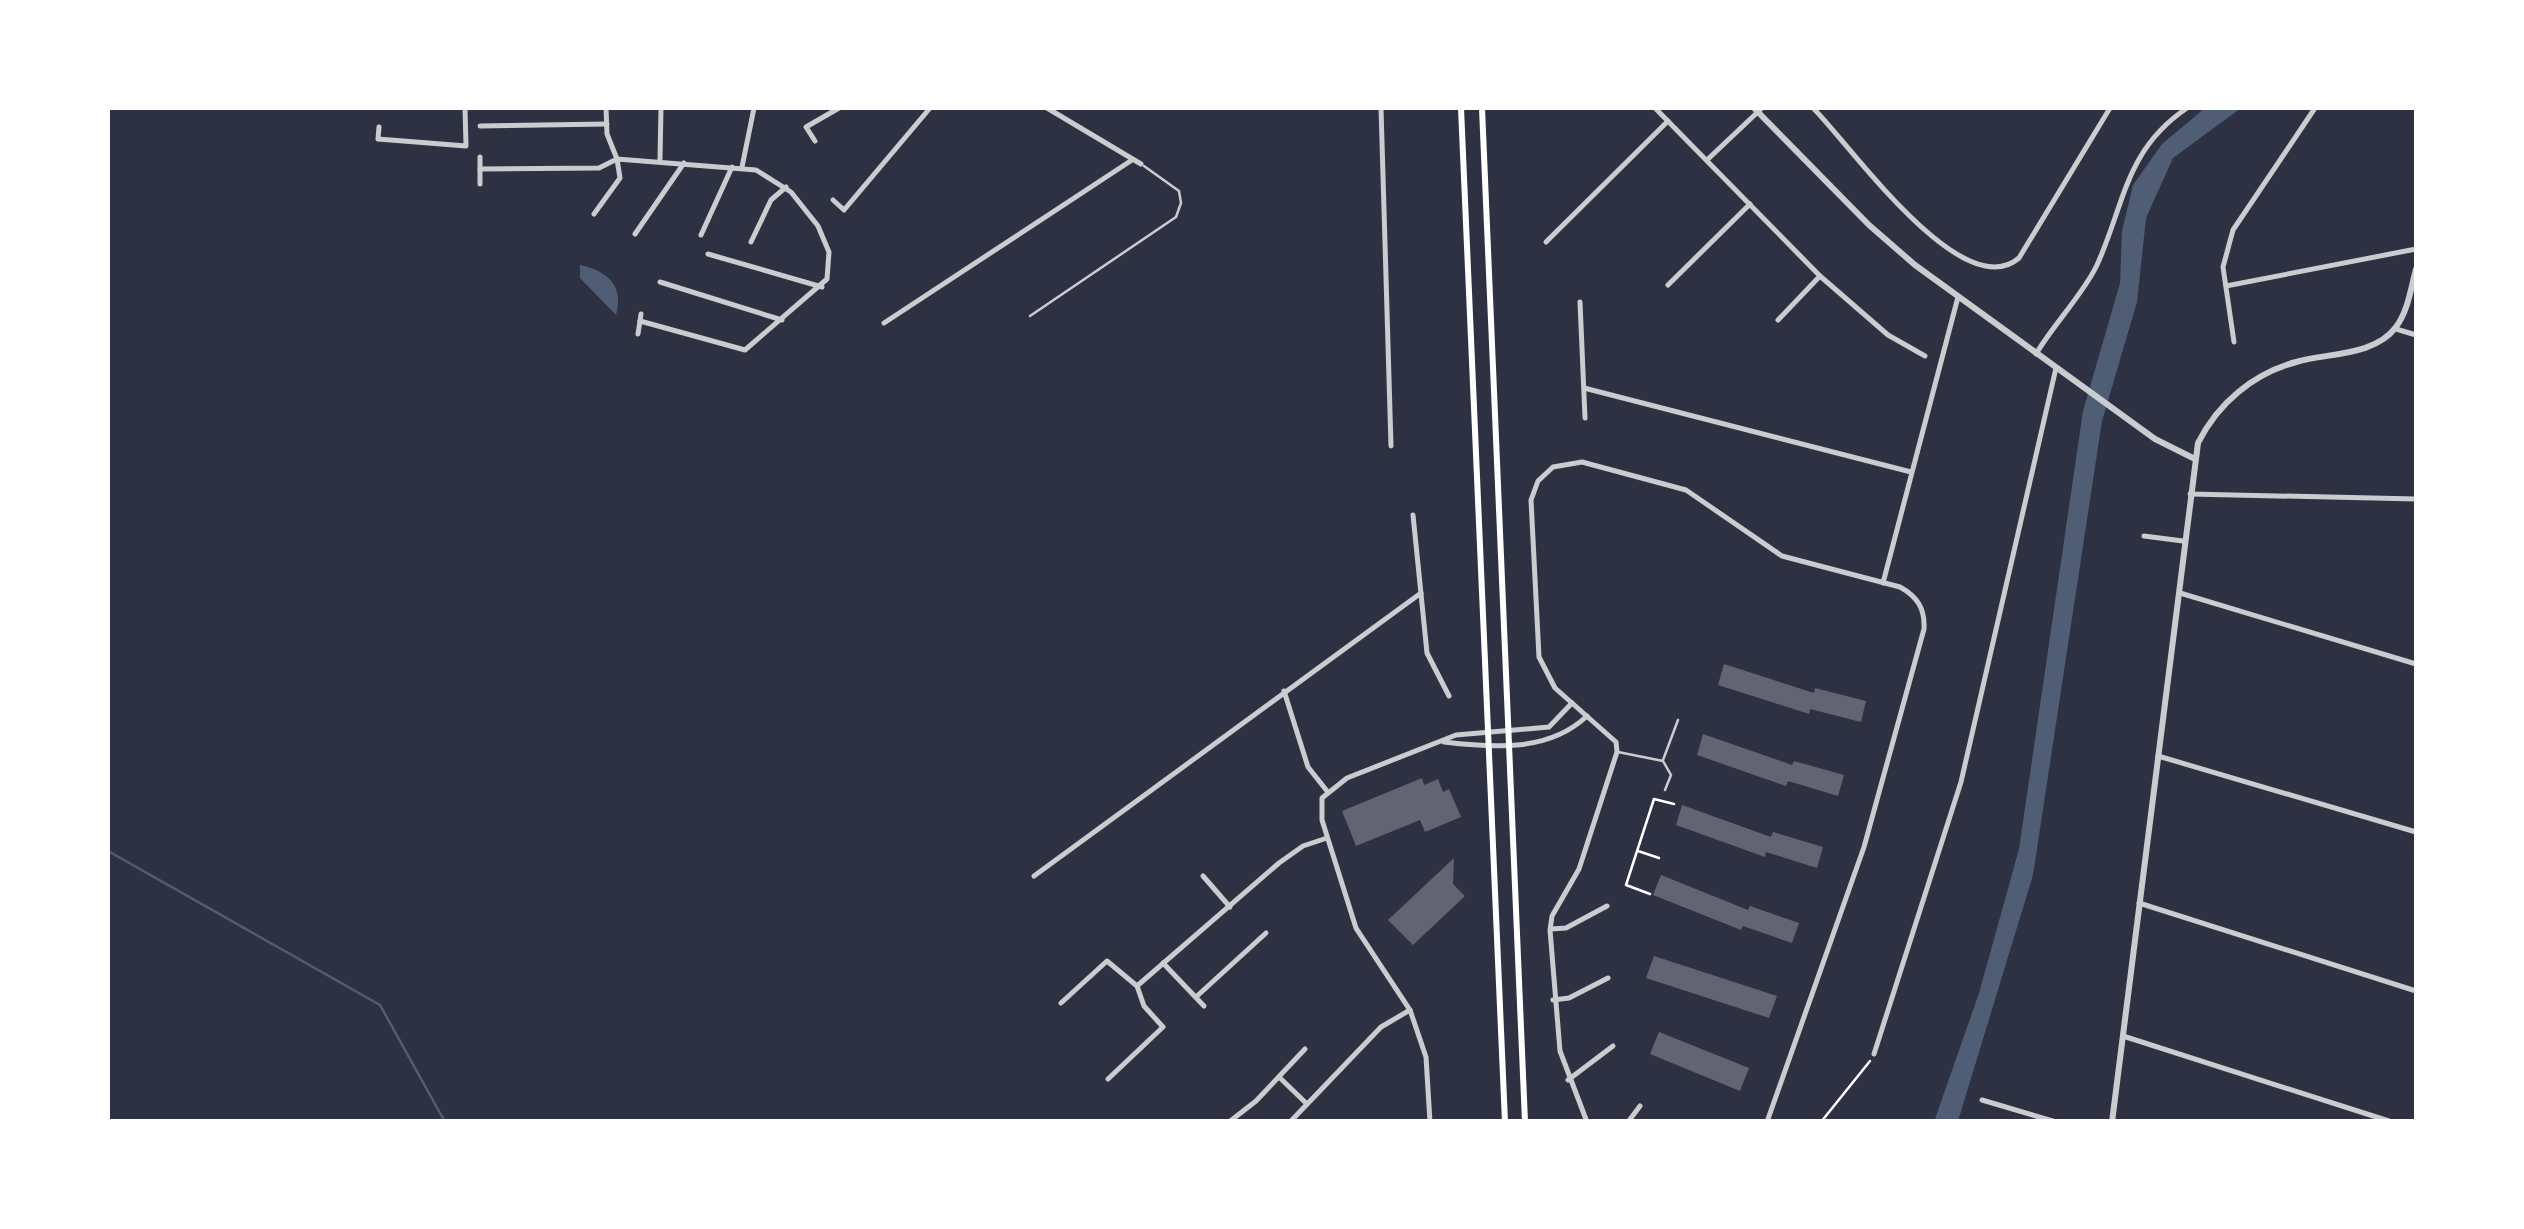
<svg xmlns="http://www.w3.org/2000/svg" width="2524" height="1229" font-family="'Open Sans',sans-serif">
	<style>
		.water { fill: #4f5d75 }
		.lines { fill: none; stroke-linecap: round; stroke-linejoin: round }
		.stream { stroke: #4f5d75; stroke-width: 2.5 }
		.building { fill: #626471 }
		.path { stroke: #fff; stroke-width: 2.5 }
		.service { stroke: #caccd0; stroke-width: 2.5 }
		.minor { stroke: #caccd0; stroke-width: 5 }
		.tertiary { stroke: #caccd0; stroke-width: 6 }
		.secondary { stroke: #fff; stroke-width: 6 }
	</style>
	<rect width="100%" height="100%" fill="#2d3142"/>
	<g class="water">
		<polygon points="2205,108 2241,108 2173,158 2146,218 2137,302 2102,421 2033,875 1958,1121 1934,1122 1979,993 2019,849 2083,411 2120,283 2122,231 2133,185 2162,144"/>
		<path d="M580,265C608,271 624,286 616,315L580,278Z"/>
	</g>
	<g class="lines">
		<polyline class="stream" points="108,851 380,1005 445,1122"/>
	</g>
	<g class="building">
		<polygon points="1724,664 1814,693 1815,688 1866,701 1861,722 1810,709 1809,714 1718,685"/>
		<polygon points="1703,734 1792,765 1794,761 1844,775 1838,796 1788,781 1786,786 1697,755"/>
		<polygon points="1422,778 1424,785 1438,779 1443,792 1449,789 1461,817 1425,832 1420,820 1356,846 1342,811"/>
		<polygon points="1682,805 1771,837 1773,832 1823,847 1817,868 1766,852 1765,857 1676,825"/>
		<polygon points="1454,858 1453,884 1465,896 1413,945 1388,920"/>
		<polygon points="1661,875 1748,910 1750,906 1799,923 1792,943 1743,926 1741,930 1653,895"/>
		<polygon points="1654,956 1777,996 1769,1018 1646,978"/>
		<polygon points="1659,1032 1749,1068 1740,1091 1650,1054"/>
	</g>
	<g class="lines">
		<g class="path">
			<polyline points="1638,851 1659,858"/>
			<polyline points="1650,894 1626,885 1654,799 1674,804"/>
			<polyline points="1821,1122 1870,1061"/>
		</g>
		<g class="service">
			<polyline points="1030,316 1176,217 1181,203 1179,191 1144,166"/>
			<polyline points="1618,752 1663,761 1671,775 1665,790"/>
			<polyline points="1663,760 1678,720"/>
		</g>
		<g class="minor">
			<polyline points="606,108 607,134 617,159 756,170 791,192 818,226 829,252 827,279 745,350 640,321"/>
			<polyline points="1047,108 1141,164"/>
			<polyline points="1381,108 1391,446"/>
			<polyline points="1655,108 1820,276 1888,335 1925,356"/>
			<path d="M1813,108C1848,142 1962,307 2019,258L2110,108"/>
			<polyline points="480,126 607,124"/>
			<polyline points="379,127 378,139 466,146 465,108"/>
			<polyline points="815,141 806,127 839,108"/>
			<polyline points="480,157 480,184"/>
			<polyline points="660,159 661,108"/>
			<polyline points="1707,160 1762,108"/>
			<polyline points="742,167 754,108"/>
			<polyline points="480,169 599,168 617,159 620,178 594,214"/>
			<polyline points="833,200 844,210 930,108"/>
			<polyline points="635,234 684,163"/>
			<polyline points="701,235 732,167"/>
			<polyline points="751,242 771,200 786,187"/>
			<polyline points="1546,242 1668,121"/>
			<polyline points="708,254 822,287"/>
			<polyline points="660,282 782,320"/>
			<polyline points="1668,285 1750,204"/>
			<polyline points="2226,286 2416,249"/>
			<polyline points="1580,302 1585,418"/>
			<polyline points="1778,320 1820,276"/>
			<polyline points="884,323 1132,160"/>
			<polyline points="2396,329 2416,335"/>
			<polyline points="638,334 641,314"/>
			<polyline points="2234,342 2223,267 2233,230 2315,108"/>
			<path d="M2036,354C2053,325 2084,293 2097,265C2125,203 2125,150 2187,108"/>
			<polyline points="1584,388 1911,472"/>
			<polyline points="2190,494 2416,499"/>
			<polyline points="1413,515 1427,653 1449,696"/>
			<polyline points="2144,536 2183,541"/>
			<polyline points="1883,583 1958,297"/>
			<polyline points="2180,593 2416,664"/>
			<polyline points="1284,691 1308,767 1327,791"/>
			<path d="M1444,742C1494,748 1549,752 1587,716"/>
			<polyline points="2158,756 2416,832"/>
			<polyline points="1034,876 1421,593"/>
			<polyline points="1203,876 1230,907"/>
			<polyline points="2139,903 2416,991"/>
			<polyline points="1551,929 1566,928 1607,906"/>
			<polyline points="1163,963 1204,1006"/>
			<polyline points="1137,986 1279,863 1303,846 1327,838"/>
			<polyline points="1196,997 1266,933"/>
			<polyline points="1553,1000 1569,998 1608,978"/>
			<polyline points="1061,1003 1107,961 1137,986 1144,1006 1163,1027 1108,1079"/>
			<polyline points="2123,1036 2392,1122"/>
			<polyline points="1874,1054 1961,782 2056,368"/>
			<polyline points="1279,1077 1307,1104"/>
			<polyline points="1568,1080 1613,1046"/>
			<polyline points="1982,1100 2056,1122"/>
			<polyline points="1229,1122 1256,1101 1305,1049"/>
			<polyline points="1290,1122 1381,1027 1410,1010"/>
			<polyline points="1430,1122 1426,1057 1410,1010 1356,928 1322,820 1322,798 1347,778 1456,735 1549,727 1572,703"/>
			<path d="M1587,1122L1560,1051L1550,930L1552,916L1579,869L1617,752L1616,742L1555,688L1539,657L1531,500L1538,481L1553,467L1582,462L1686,490L1782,556L1900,587C1918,597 1925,609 1924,629L1864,847L1768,1119"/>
			<polyline points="1628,1122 1640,1106"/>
		</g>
		<g class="tertiary">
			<polyline points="1754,108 1869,225 1915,265 2155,439 2193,458"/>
			<path d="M2112,1122L2198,443C2218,403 2253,374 2296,362C2327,353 2375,356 2396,327C2408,311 2411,288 2416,269"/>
		</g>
		<g class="secondary">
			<polyline points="1461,108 1505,1122"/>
			<polyline points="1482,108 1525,1122"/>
		</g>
	</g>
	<rect width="2524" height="1229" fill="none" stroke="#ffffff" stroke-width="220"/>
</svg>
